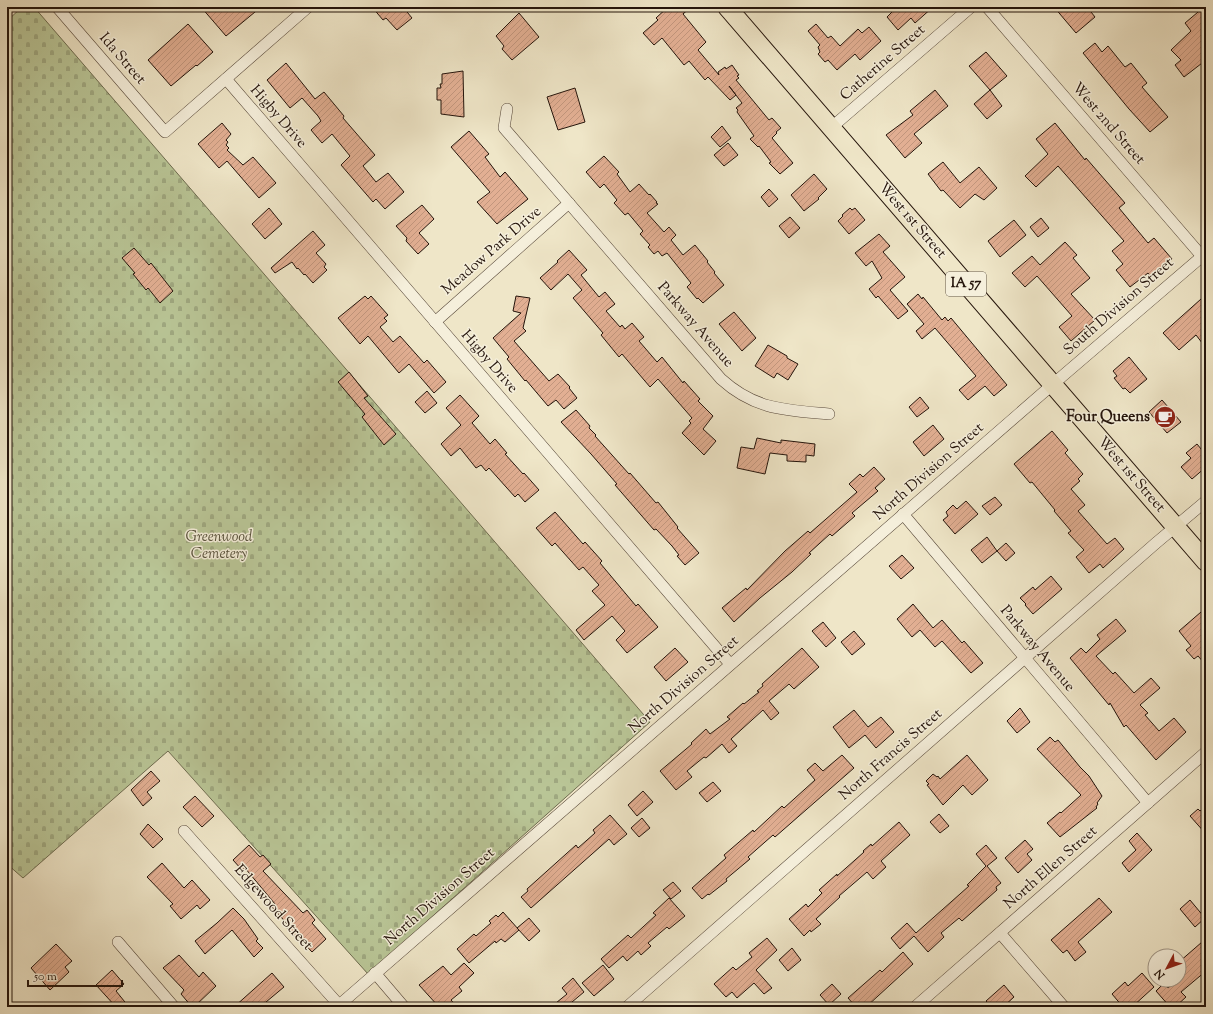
<svg xmlns="http://www.w3.org/2000/svg" width="1213" height="1014" font-family="'Sorts Mill Goudy',serif">
	<style>
		.cemetery { fill: url(#cemetery-stones); stroke: #6e6c50 }
		.building { fill: url(#building-hatch); stroke: #24140b }
		.lines { fill: none; stroke-linecap: round; stroke-linejoin: round }
		.street-casing { stroke: #57483a; stroke-width: 12 }
		.primary-casing { stroke: #24140b; stroke-width: 20 }
		.street { stroke: #f5efdb; stroke-width: 11 }
		.primary { stroke: #efe6c8; stroke-width: 18 }
		.labels { text-anchor: middle; dominant-baseline: central; stroke-width: 3; stroke-linejoin: round; paint-order: stroke }
		.shield { fill: #f5efdb; stroke: #635649; stroke-width: 1 }
		.shield-label { font-size: 14px; font-weight: bold; fill: #24140b }
		.street-label { font-size: 15px; fill: #24140b; stroke: #f5efdb }
		.poi-label { font-size: 15px; font-weight: bold; fill: #24140b; stroke: #f5efdb; text-anchor: end }
		.park-label { font-size: 15px; font-style: italic; fill: #58523c; stroke: #f5efdb }
	</style>
	<defs>
		<pattern id="cemetery-stones" width="16" height="16" patternUnits="userSpaceOnUse"><rect width="16" height="16" fill="#b9c596"/><path d="M2 7V4a2 2 0 0 1 4 0v3zM10 15v-3a2 2 0 0 1 4 0v3z" fill="#9fa880"/></pattern>
		<pattern id="building-hatch" width="6" height="6" patternUnits="userSpaceOnUse"><rect width="6" height="6" fill="#e2af93"/><path d="M-1 1l2-2M0 6l6-6M5 7l2-2" fill="none" stroke="#c2967d"/></pattern>
	</defs>
	<rect width="100%" height="100%" fill="#efe6c8"/>
	<filter id="stains"><feTurbulence type="fractalNoise" baseFrequency=".005" numOctaves="4"/><feColorMatrix values="0 0 0 0 .2 0 0 0 0 .09 0 0 0 0 .02 0 0 0 .5 -.17"/></filter>
	<radialGradient id="worn" r=".72"><stop offset=".6" stop-color="#630" stop-opacity="0"/><stop offset="1" stop-color="#630" stop-opacity=".3"/></radialGradient>
	<polygon class="cemetery" points="22,7 34,7 650,722 368,974 168,751 23,878 7,864 7,21"/>
	<g class="building">
		<polygon points="201,7 261,7 226,36"/>
		<polygon points="372,7 403,7 412,18 397,30 386,18 383,20"/>
		<polygon points="668,7 691,7 683,14 706,42 698,50 719,75 718,72 725,67 726,69 732,65 739,75 737,76 739,78 736,80 769,120 772,118 781,128 776,132 777,133 772,138 793,163 780,174 769,163 771,162 759,146 758,147 750,139 754,136 737,112 738,110 736,108 742,103 729,86 736,95 730,100 708,77 705,80 689,61 684,65 662,38 654,45 643,33 658,20 656,18"/>
		<polygon points="897,7 933,7 915,23 911,18 898,30 887,17"/>
		<polygon points="1054,7 1087,7 1095,17 1076,33"/>
		<polygon points="1204,7 1206,7 1206,60 1184,77 1175,65 1181,60 1171,50 1191,31 1185,23"/>
		<polygon points="519,13 539,37 512,60 502,49 504,46 496,36"/>
		<polygon points="188,24 213,52 197,66 196,65 171,86 148,60"/>
		<polygon points="816,24 828,38 831,36 840,46 858,29 862,33 869,27 881,41 860,60 855,54 837,70 828,60 825,62 818,54 820,52 818,47 820,45 808,31"/>
		<polygon points="1095,43 1102,52 1108,46 1125,67 1131,63 1147,83 1142,87 1168,117 1150,132 1129,109 1083,53"/>
		<polygon points="986,52 1007,76 990,90 969,66"/>
		<polygon points="286,63 315,99 324,92 344,116 343,118 375,155 363,166 376,182 388,173 404,192 385,209 376,199 373,202 341,165 350,156 332,134 322,143 311,130 321,121 318,116 302,98 290,108 267,80"/>
		<polygon points="463,71 464,117 441,114 441,100 437,100 437,88 441,88 440,84 442,84 442,74"/>
		<polygon points="575,88 585,122 558,130 547,97"/>
		<polygon points="935,90 948,106 914,134 922,143 905,158 886,135 913,115 910,111"/>
		<polygon points="990,90 1002,106 987,119 974,104"/>
		<polygon points="222,123 231,134 226,140 228,142 226,145 229,148 227,150 243,165 253,157 276,183 259,198 227,161 219,168 198,144"/>
		<polygon points="1055,123 1085,160 1086,158 1125,203 1119,208 1148,243 1154,238 1172,259 1150,276 1148,273 1130,287 1116,270 1123,264 1112,251 1124,241 1058,166 1036,187 1025,176 1048,154 1036,139"/>
		<polygon points="722,126 731,138 720,147 711,137"/>
		<polygon points="469,131 489,154 485,157 500,177 505,172 528,199 497,224 477,202 490,192 451,147"/>
		<polygon points="728,143 738,155 724,166 714,155"/>
		<polygon points="604,156 619,172 617,174 630,192 639,184 649,195 650,194 657,202 656,203 658,204 647,213 664,232 669,227 676,235 671,240 683,255 695,245 708,261 707,262 715,272 714,273 724,285 703,303 698,298 697,299 687,287 691,283 667,253 662,256 658,251 654,254 648,247 650,245 640,234 643,231 628,213 625,215 614,203 617,200 604,184 600,188 586,172"/>
		<polygon points="943,162 960,183 979,167 997,188 984,200 975,194 960,208 943,190 941,191 928,174"/>
		<polygon points="814,174 827,189 818,198 819,199 804,211 791,195"/>
		<polygon points="769,189 778,199 769,207 761,197"/>
		<polygon points="422,205 434,219 419,233 429,244 418,254 406,241 407,238 396,226"/>
		<polygon points="269,208 282,224 265,239 252,224"/>
		<polygon points="850,208 852,210 855,208 865,220 849,234 838,221 843,216 842,215"/>
		<polygon points="790,217 800,228 789,238 779,226"/>
		<polygon points="1041,218 1049,228 1038,237 1030,227"/>
		<polygon points="1014,220 1026,235 1000,257 988,241"/>
		<polygon points="313,231 325,245 316,253 326,264 324,267 327,270 313,283 305,274 304,275 298,268 297,269 292,262 275,273 271,268"/>
		<polygon points="879,234 890,246 883,252 905,277 890,290 908,311 898,319 878,296 876,298 869,289 882,278 872,261 866,266 855,253"/>
		<polygon points="1065,242 1077,255 1073,258 1090,278 1071,294 1095,320 1071,341 1059,327 1072,316 1037,276 1025,287 1012,273 1032,256 1040,265"/>
		<polygon points="134,248 149,265 151,263 173,291 160,303 148,288 146,290 133,274 135,273 122,258"/>
		<polygon points="569,250 587,270 581,275 599,297 605,292 615,304 606,311 620,327 622,325 625,329 632,323 644,337 639,341 657,362 662,357 683,383 684,381 700,399 698,401 713,416 703,429 716,441 704,455 682,433 691,423 689,421 692,418 658,379 650,387 622,354 619,357 601,335 603,333 573,298 582,290 568,274 551,290 540,278 558,262 557,261"/>
		<polygon points="918,294 922,299 923,297 942,320 945,317 948,321 951,318 1007,385 994,396 985,386 968,400 959,390 976,376 935,328 922,339 916,331 924,324 907,304"/>
		<polygon points="365,296 368,299 371,296 388,315 384,318 387,321 380,327 393,342 400,336 424,363 427,360 446,382 434,393 409,364 399,373 368,336 360,344 338,318"/>
		<polygon points="516,296 530,298 523,328 526,331 514,341 549,381 558,374 570,387 569,388 577,398 564,409 556,400 548,406 526,380 525,381 507,359 509,357 493,338 521,313 513,311"/>
		<polygon points="1201,299 1206,305 1206,348 1196,335 1179,350 1163,333"/>
		<polygon points="734,312 756,338 742,351 719,324"/>
		<polygon points="768,345 787,356 787,358 798,364 788,380 777,373 774,378 755,366"/>
		<polygon points="1129,357 1147,379 1130,393 1125,388 1123,389 1114,378 1117,376 1113,371"/>
		<polygon points="349,372 368,396 364,398 396,434 384,445 362,417 365,414 338,382"/>
		<polygon points="427,391 437,403 425,413 415,402"/>
		<polygon points="460,395 479,416 472,423 490,444 495,439 507,453 505,454 523,474 524,473 539,490 525,502 518,494 515,497 489,468 486,471 481,465 476,468 460,448 451,456 441,444 461,425 446,408"/>
		<polygon points="920,397 929,408 917,417 909,407"/>
		<polygon points="1162,400 1181,422 1167,433 1149,412"/>
		<polygon points="576,410 590,426 589,428 596,435 595,436 629,474 630,473 656,503 658,502 678,527 677,528 699,553 685,565 677,556 679,555 672,546 656,529 654,530 615,485 617,484 591,454 561,422"/>
		<polygon points="933,425 944,439 924,456 913,442"/>
		<polygon points="1052,431 1068,450 1065,453 1083,474 1078,479 1080,481 1071,489 1085,505 1078,511 1107,544 1115,538 1124,549 1103,568 1100,564 1089,573 1076,557 1084,550 1068,533 1071,531 1054,511 1055,510 1032,482 1030,483 1014,464"/>
		<polygon points="757,438 781,443 781,440 815,444 814,456 806,455 806,462 787,461 787,455 770,453 765,474 737,468 741,447 754,449"/>
		<polygon points="1197,444 1206,455 1206,467 1192,479 1181,467 1191,458 1186,453"/>
		<polygon points="874,467 885,479 875,488 878,491 852,513 855,516 832,536 830,534 809,553 811,554 792,572 760,598 734,622 722,608 746,588 747,590 785,551 808,531 810,533 857,492 849,484 860,474 863,477"/>
		<polygon points="995,497 1002,505 990,515 982,506"/>
		<polygon points="966,501 978,514 955,534 943,520 948,516 946,512 953,505 957,509"/>
		<polygon points="555,512 583,544 585,542 602,561 600,563 636,606 638,604 658,627 627,653 616,640 625,631 612,616 584,640 576,630 605,605 592,591 599,585 583,567 579,570 555,543 552,546 536,528"/>
		<polygon points="987,537 997,551 982,563 971,550"/>
		<polygon points="1006,543 1015,553 1006,561 997,551"/>
		<polygon points="902,555 914,568 901,579 889,566"/>
		<polygon points="1051,576 1062,589 1033,614 1025,605 1026,604 1020,598 1033,587 1035,590"/>
		<polygon points="913,604 933,628 942,620 962,643 964,641 983,663 971,673 942,641 935,647 920,630 912,637 897,619"/>
		<polygon points="1201,612 1206,618 1206,665 1198,656 1194,659 1186,650 1191,646 1179,631"/>
		<polygon points="1116,619 1126,631 1096,656 1113,674 1115,672 1134,693 1151,678 1160,688 1140,705 1148,713 1145,715 1159,731 1174,718 1186,732 1156,760 1126,725 1124,727 1110,703 1109,705 1070,658 1081,648 1086,653 1100,639 1097,635"/>
		<polygon points="823,622 836,638 826,647 812,631"/>
		<polygon points="854,631 865,644 852,655 841,642"/>
		<polygon points="675,648 688,662 666,681 654,667"/>
		<polygon points="802,648 819,667 794,689 789,684 769,701 779,713 771,720 763,710 731,739 737,746 729,753 722,744 706,758 704,757 687,771 692,777 676,790 660,771 692,744 691,743 706,729 710,734 730,719 727,717 743,703 744,704 759,692 757,691 763,686 762,684"/>
		<polygon points="1020,708 1030,722 1017,733 1007,721"/>
		<polygon points="854,710 868,727 881,717 894,732 876,748 865,735 849,748 833,727"/>
		<polygon points="1050,737 1055,742 1058,740 1080,767 1089,776 1102,796 1097,803 1098,804 1096,807 1097,808 1060,837 1047,823 1060,812 1061,813 1081,795 1037,749"/>
		<polygon points="842,755 854,768 775,837 773,835 748,857 750,859 726,879 727,881 709,895 708,894 702,899 692,888 726,858 724,855 753,830 754,832 782,806 784,808 815,780 807,770 815,763 823,771"/>
		<polygon points="967,755 988,780 972,795 963,785 943,805 927,785 929,784 926,781 933,774 937,777 938,776 940,779"/>
		<polygon points="151,771 160,781 147,792 152,798 143,806 131,790"/>
		<polygon points="713,782 721,791 707,802 699,793"/>
		<polygon points="643,791 653,802 637,816 628,805"/>
		<polygon points="195,796 214,816 202,827 183,807"/>
		<polygon points="1206,806 1206,834 1190,816 1198,809 1200,811"/>
		<polygon points="939,814 949,826 940,833 930,822"/>
		<polygon points="610,815 627,834 614,845 609,839 531,908 521,897 528,891 527,889 576,845 578,848 595,833 593,830"/>
		<polygon points="642,818 650,828 639,837 631,828"/>
		<polygon points="899,822 910,835 881,861 886,867 873,879 867,872 839,896 840,897 816,919 821,924 811,932 810,930 804,936 789,919 806,904 808,907 822,893 819,890 837,874 837,876 864,852 863,851 871,844 872,846"/>
		<polygon points="148,824 163,839 153,848 140,834"/>
		<polygon points="1137,833 1152,850 1129,872 1122,863 1136,850 1129,841"/>
		<polygon points="1025,840 1033,849 1027,854 1032,860 1018,873 1005,858"/>
		<polygon points="249,845 260,857 263,855 271,864 263,871 303,913 307,910 315,920 312,923 326,939 312,952 298,937 296,939 287,928 289,926 272,907 275,904 245,868 242,870 233,860"/>
		<polygon points="986,845 997,858 987,866 1001,883 996,887 997,890 962,921 959,918 941,933 944,937 928,952 914,936 900,949 891,938 907,923 916,933 969,886 967,885 986,866 976,854"/>
		<polygon points="162,863 184,888 192,880 210,900 200,909 197,905 181,919 170,906 173,904 147,877"/>
		<polygon points="673,882 681,891 671,899 663,890"/>
		<polygon points="669,898 685,916 669,929 667,927 648,943 651,946 641,955 638,951 627,961 623,956 609,968 601,959 628,935 631,938 656,915 653,913"/>
		<polygon points="1099,898 1112,912 1078,942 1086,952 1075,961 1067,950 1063,953 1051,940"/>
		<polygon points="1190,900 1205,918 1195,927 1180,909"/>
		<polygon points="233,908 244,919 258,939 256,941 263,948 254,957 232,930 205,954 195,941 217,923"/>
		<polygon points="503,912 519,930 505,942 501,939 496,943 495,941 469,963 457,949 474,934 476,936 491,923 489,921 496,915 498,917"/>
		<polygon points="529,918 540,931 529,941 517,928"/>
		<polygon points="767,938 777,950 756,970 772,988 764,994 754,983 737,998 732,992 726,997 714,984 733,967 736,970 752,957 749,953"/>
		<polygon points="1202,942 1206,947 1206,971 1181,992 1186,997 1175,1007 1170,1007 1156,991 1164,983 1168,988 1177,980 1179,980 1179,962"/>
		<polygon points="56,944 72,961 65,967 69,972 50,990 31,968"/>
		<polygon points="792,948 801,960 788,971 779,960"/>
		<polygon points="903,952 913,964 866,1007 856,1007 848,998 880,970 882,972"/>
		<polygon points="179,955 199,977 203,972 216,986 194,1007 192,1007 181,994 184,990 163,968"/>
		<polygon points="464,963 474,973 459,987 462,991 451,1000 457,1007 439,1007 419,985 443,966 451,975"/>
		<polygon points="603,965 614,979 594,996 582,983"/>
		<polygon points="112,970 124,984 116,991 129,1007 116,1007 96,985"/>
		<polygon points="272,973 284,987 260,1007 234,1007"/>
		<polygon points="1142,973 1154,987 1132,1007 1123,1007 1112,994 1125,982 1128,986"/>
		<polygon points="573,978 584,992 566,1007 551,1007 567,994 562,988"/>
		<polygon points="832,984 841,994 829,1005 820,995"/>
		<polygon points="1004,985 1014,997 1003,1007 992,1007 986,1001"/>
	</g>
	<g class="lines">
		<g class="street-casing">
			<g id="street">
				<polyline points="57,7 165,132 308,7"/>
				<polyline points="987,7 1206,261"/>
				<polyline points="226,79 730,664"/>
				<path d="M507,109L504,128L721,379C755,410 786,410 829,414"/>
				<polyline points="832,127 971,7"/>
				<polyline points="435,322 569,203"/>
				<polyline points="903,514 1148,803"/>
				<polyline points="184,831 339,1005"/>
				<polyline points="1000,933 1064,1007"/>
				<polyline points="118,942 174,1007"/>
				<polyline points="375,973 404,1007"/>
				<polyline points="337,1007 1052,385 1206,253"/>
				<polyline points="627,1007 1156,543 1206,501"/>
				<polyline points="915,1007 1206,752"/>
			</g>
		</g>
		<g class="primary-casing">
			<polyline id="primary" points="727,7 1206,562"/>
		</g>
		<use href="#street" class="street"/>
		<use href="#primary" class="primary"/>
	</g>
	<defs>
		<g id="cafe-disc" transform="scale(1.15)"><circle r="9.5" fill="#8f2418" stroke="#f5efdb"/><path d="M-5.5-4.5H6V0H3Q3 3.5 0 3.5H-2.5Q-5.5 3.5-5.5 0ZM3-3.2v2h1.7v-2ZM-6 4.5H4V6H-6Z" fill="#fff"/></g>
	</defs>
	<g fill-rule="evenodd">
		<use href="#cafe-disc" x="1165" y="417"/>
	</g>
	<g class="labels">
		<rect class="shield" x="946" y="272" width="40" height="24" rx="3"/>
		<g class="shield-label">
			<text x="966" y="284">IA 57</text>
		</g>
		<g class="street-label">
			<text transform="translate(122 59) rotate(49)">Ida Street</text>
			<text transform="translate(883 63) rotate(-41)">Catherine Street</text>
			<text transform="translate(278 117) rotate(49)">Higby Drive</text>
			<text transform="translate(1108 124) rotate(49)">West 2nd Street</text>
			<text transform="translate(912 221) rotate(49)">West 1st Street</text>
			<text transform="translate(492 251) rotate(-41)">Meadow Park Drive</text>
			<text transform="translate(1119 307) rotate(-41)">South Division Street</text>
			<text transform="translate(695 325) rotate(49)">Parkway Avenue</text>
			<text transform="translate(489 362) rotate(49)">Higby Drive</text>
			<text transform="translate(929 472) rotate(-41)">North Division Street</text>
			<text transform="translate(1131 475) rotate(49)">West 1st Street</text>
			<text transform="translate(1037 649) rotate(50)">Parkway Avenue</text>
			<text transform="translate(684 685) rotate(-41)">North Division Street</text>
			<text transform="translate(891 755) rotate(-41)">North Francis Street</text>
			<text transform="translate(1051 868) rotate(-41)">North Ellen Street</text>
			<text transform="translate(440 897) rotate(-41)">North Division Street</text>
			<text transform="translate(273 908) rotate(48)">Edgewood Street</text>
		</g>
		<g class="poi-label">
			<text x="1150" y="417">Four Queens</text>
		</g>
		<g class="park-label">
			<text x="219" y="537">Greenwood<tspan x="219" dy="17">Cemetery</tspan></text>
		</g>
	</g>
	<rect width="1213" height="1014" fill="none" stroke="#efe6c8" stroke-width="24"/>
	<rect x="8" y="8" width="1197" height="998" fill="none" stroke="#24140b" stroke-width="2"/>
	<rect x="12" y="12" width="1189" height="990" fill="none" stroke="#24140b"/>
	<g transform="translate(1167 968) rotate(229)"><circle r="19" fill="#f5efdb" stroke="#a19788"/>
	<path d="M0-3L7 15L0 10L-7 15Z" fill="#8f2418"/>
	<text y="-6" font-size="11" font-weight="bold" text-anchor="middle" fill="#24140b">N</text>
	</g>
	<path d="M28 980v6h94v-6" fill="none" stroke="#24140b" stroke-width="2"/>
	<text x="34" y="980" font-size="12" fill="#24140b" stroke="#f5efdb" stroke-width="3" paint-order="stroke">50 m</text>
	<rect width="100%" height="100%" filter="url(#stains)"/>
	<rect width="100%" height="100%" fill="url(#worn)"/>
</svg>
